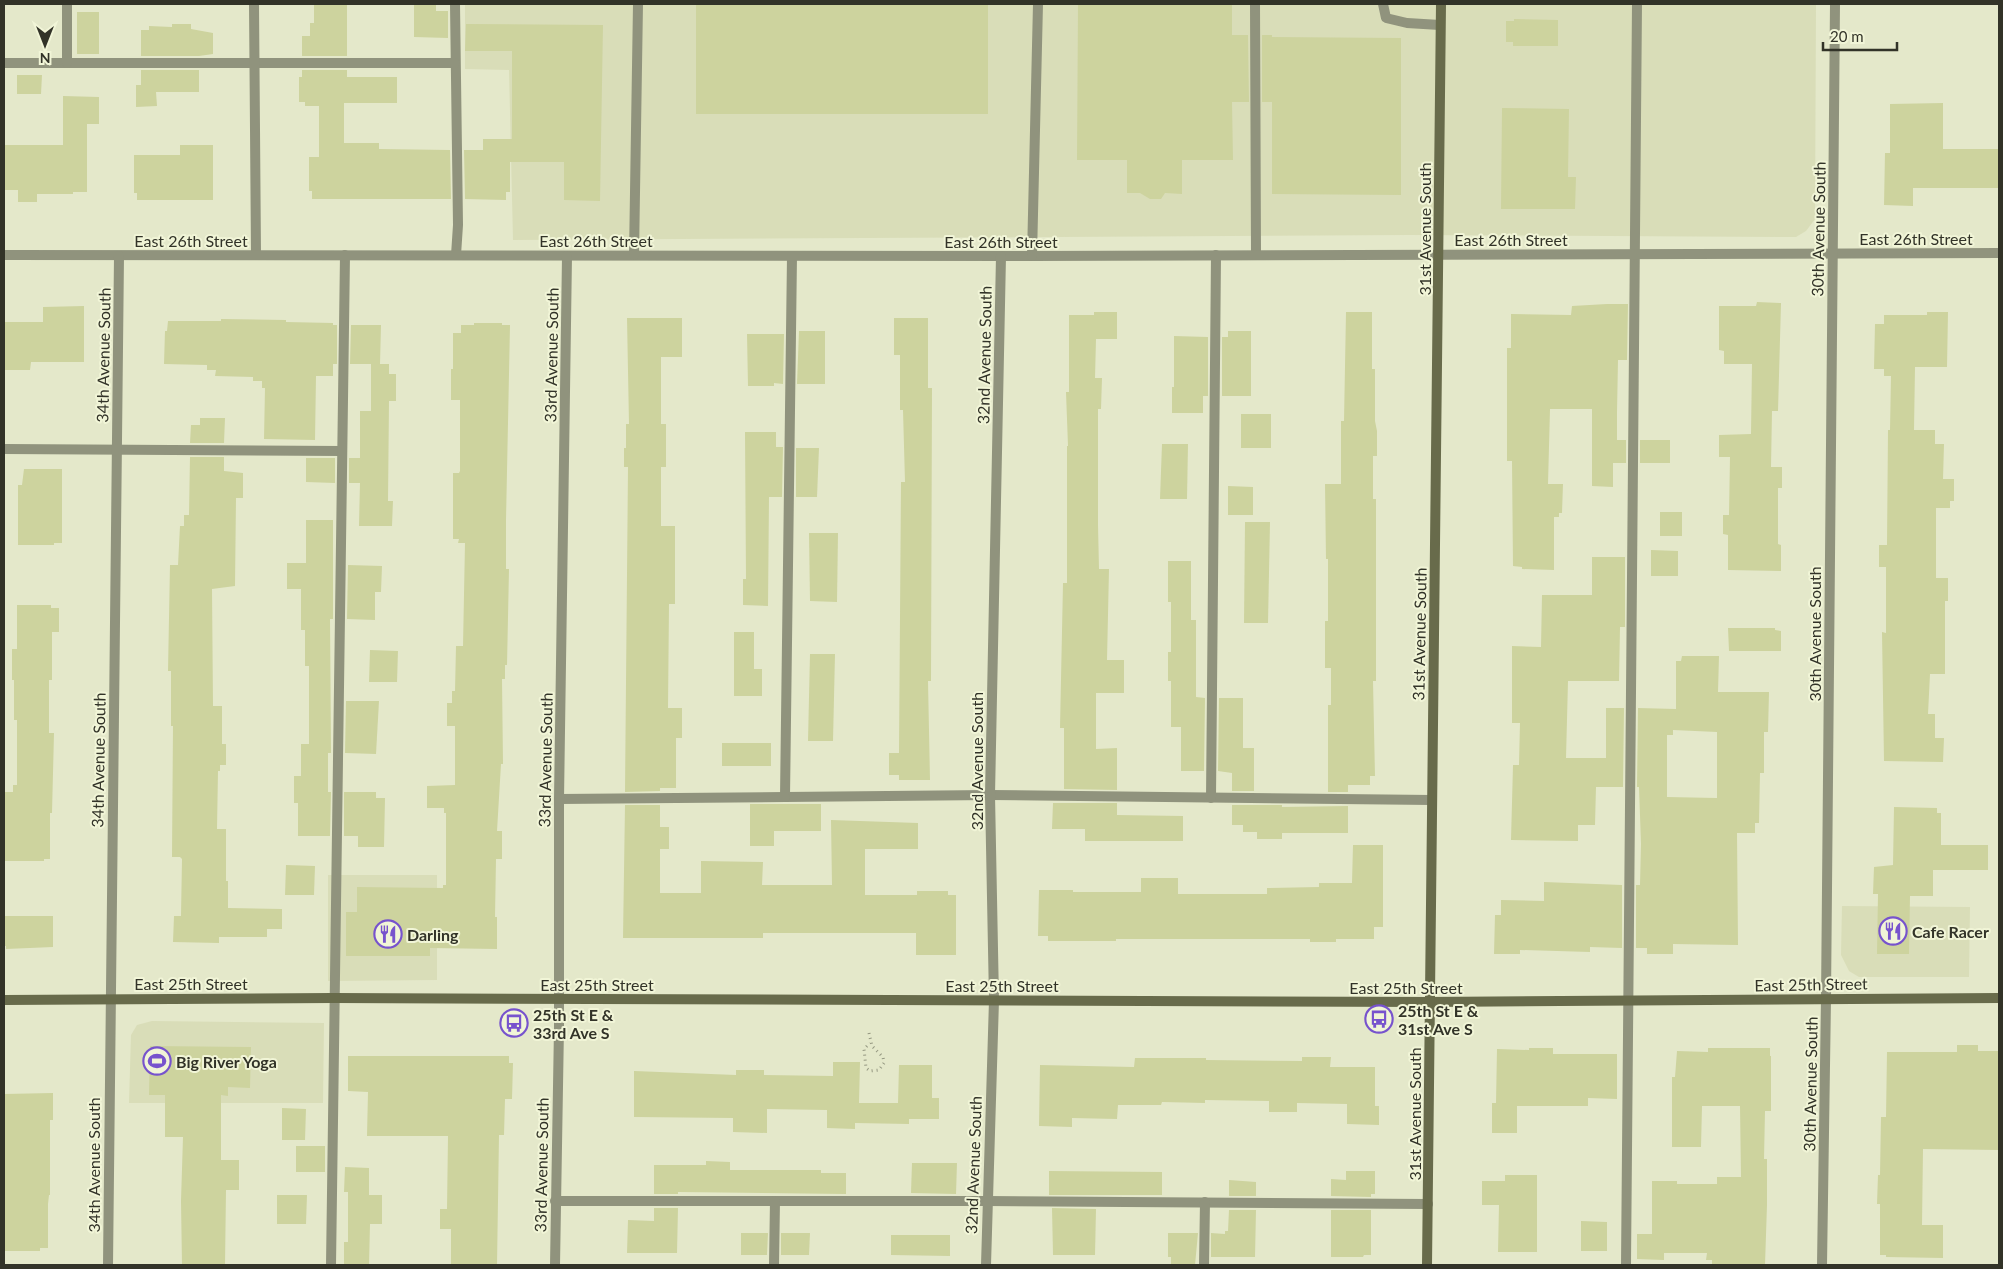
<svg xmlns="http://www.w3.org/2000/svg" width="2003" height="1269" font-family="Lato,sans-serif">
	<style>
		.built { fill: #d9ddb8 }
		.building { fill: #cdd39e; fill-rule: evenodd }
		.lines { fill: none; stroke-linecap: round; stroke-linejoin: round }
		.path { stroke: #949781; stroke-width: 3; stroke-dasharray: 1 4; stroke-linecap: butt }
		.lane { stroke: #90937d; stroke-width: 10 }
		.street { stroke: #90937d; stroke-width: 10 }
		.secondary { stroke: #686b4b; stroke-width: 10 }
		.labels { text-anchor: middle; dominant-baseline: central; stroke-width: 4; stroke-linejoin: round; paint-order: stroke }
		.street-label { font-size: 16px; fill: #323328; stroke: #f1f5d7 }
		.poi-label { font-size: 16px; font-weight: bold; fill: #323328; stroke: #f1f5d7; text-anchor: start }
	</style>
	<rect width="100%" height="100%" fill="#e4e8ca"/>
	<g class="built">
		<polygon points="465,4 1816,4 1815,219 1806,231 1796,237 1409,235 513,240 509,70 465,69"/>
		<polygon points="328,875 437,875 437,980 328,981"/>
		<polygon points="1842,906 1970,907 1969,977 1859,977 1849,971 1841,955"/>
		<polygon points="152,1021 324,1023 323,1103 129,1103 131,1035 137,1025"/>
	</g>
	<g class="building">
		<polygon points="314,4 347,4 347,56 302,56 302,36 310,36 310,23 314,23"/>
		<polygon points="414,4 436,4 436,11 448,11 448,38 414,37"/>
		<rect x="696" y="4" width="292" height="110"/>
		<polygon points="1078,4 1232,4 1232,35 1248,35 1249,102 1232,102 1233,160 1182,160 1182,194 1165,193 1161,199 1150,199 1140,193 1127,193 1127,160 1077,160"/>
		<rect x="77" y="12" width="22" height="42"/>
		<polygon points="1514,19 1558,20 1558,46 1513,46 1513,42 1506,42 1506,21 1514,21"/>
		<polygon points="172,24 191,24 191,29 213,33 213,54 199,56 141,56 141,30 149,30 149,26 172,27"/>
		<polygon points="466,24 603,25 600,201 564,200 564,162 510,162 510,192 506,192 506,200 465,199 464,150 483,150 483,139 512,139 512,51 465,51"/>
		<polygon points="1262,35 1272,35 1272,37 1401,38 1401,195 1272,194 1272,102 1262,102"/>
		<polygon points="141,70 199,70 199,92 156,92 157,106 136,107 136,85 141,85"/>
		<polygon points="302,70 347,70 347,77 397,77 397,103 344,103 344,143 379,143 379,149 450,150 451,199 312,199 312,191 309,191 309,157 319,157 319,106 305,106 305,102 299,102 299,77 302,77"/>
		<polygon points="17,75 42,75 41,94 17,94"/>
		<polygon points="63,96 99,97 99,124 87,124 87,192 73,192 73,194 37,194 37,202 18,202 18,190 4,190 4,145 63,145"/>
		<polygon points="1943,103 1943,149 1999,149 1999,188 1913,188 1913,206 1884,205 1885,153 1890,153 1890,104"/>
		<polygon points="1502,108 1569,109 1568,177 1576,177 1575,209 1501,209"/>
		<polygon points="180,145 213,145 213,200 137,200 137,193 134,193 134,155 180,155"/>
		<polygon points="1757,302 1781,303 1778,411 1772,411 1771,467 1782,467 1782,488 1778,488 1778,544 1781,545 1781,571 1728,570 1728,535 1723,534 1723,515 1729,515 1730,457 1719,457 1719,435 1751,434 1752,364 1724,364 1724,351 1719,350 1719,306 1756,306"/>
		<polygon points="1607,304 1628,304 1627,360 1618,360 1617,412 1617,440 1626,440 1626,463 1613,463 1613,487 1592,486 1592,409 1550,409 1548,484 1563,484 1562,513 1559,513 1559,517 1554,517 1554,570 1522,569 1522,567 1513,566 1512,461 1507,461 1507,348 1511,348 1511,314 1571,315 1572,306"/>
		<polygon points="84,306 84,362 31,362 30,370 4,370 4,322 43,322 43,307"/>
		<polygon points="1094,312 1117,312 1117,339 1096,339 1095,378 1102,378 1101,409 1098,409 1098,525 1099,569 1109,569 1107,660 1124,660 1124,693 1096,693 1096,749 1117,748 1117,790 1064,789 1064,728 1060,728 1063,583 1067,583 1067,446 1068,446 1066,392 1069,392 1069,315 1094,315"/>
		<polygon points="1346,312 1372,312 1372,369 1375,369 1375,421 1377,431 1377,456 1373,456 1373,499 1376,499 1376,681 1373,681 1375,776 1370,776 1370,785 1348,785 1348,792 1328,792 1328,705 1331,705 1331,668 1325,668 1325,621 1328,621 1328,559 1326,559 1325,484 1341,484 1341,421 1344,421"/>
		<polygon points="1927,312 1948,312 1947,367 1915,367 1914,430 1935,430 1935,444 1944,444 1943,479 1954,479 1954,501 1950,501 1950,508 1936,508 1936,578 1948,578 1948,601 1945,601 1945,674 1930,674 1928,714 1935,714 1935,738 1944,738 1943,762 1884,761 1882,632 1886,633 1886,567 1879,567 1879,545 1887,545 1888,430 1890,430 1891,376 1884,376 1884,369 1874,369 1875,324 1884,324 1884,315 1927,315"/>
		<polygon points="627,318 682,318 682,357 661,357 661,424 666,424 666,467 661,467 661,526 675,526 675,604 669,604 668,708 682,708 682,738 676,738 676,788 660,788 660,791 625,792 628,467 624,467 624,448 626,448 626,424 629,424"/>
		<polygon points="894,318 928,318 928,388 932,388 931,681 928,681 930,780 899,780 899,775 889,775 889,753 899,753 901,482 905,482 903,410 900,410 900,355 894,355"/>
		<polygon points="221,319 286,320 286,322 333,323 333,325 337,325 337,364 333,364 333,376 316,376 315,440 264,439 265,388 262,388 262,381 253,381 253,377 215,376 216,370 207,370 207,365 164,364 165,331 167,331 168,321 221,321"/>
		<polygon points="474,323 502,323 502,325 510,325 506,520 506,569 509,569 507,665 505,665 505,679 502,679 503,764 501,764 497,831 502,831 502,859 496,859 495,917 497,917 497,949 430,948 430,956 346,956 346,912 357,912 357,887 443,888 443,885 446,885 446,813 444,813 444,808 427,808 427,786 455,785 455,726 447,726 447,703 452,703 452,691 455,691 456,646 463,646 465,543 458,543 459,539 453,539 453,473 459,473 460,471 460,400 451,400 451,369 453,369 453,333 461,333 461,325 474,325"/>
		<polygon points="351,325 381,325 380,364 389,364 389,374 396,374 396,401 389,401 388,501 393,501 392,526 359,526 360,483 349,483 349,458 360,458 360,411 371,411 371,364 350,364"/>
		<polygon points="799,331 825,331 825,384 797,384"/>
		<polygon points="1228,331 1251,331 1251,396 1222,396 1222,337 1228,337"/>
		<polygon points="747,334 784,334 783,384 774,383 774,386 748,386"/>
		<polygon points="1174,336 1208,337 1208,396 1203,396 1203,413 1172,413 1172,387 1174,387"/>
		<rect x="1241" y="414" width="30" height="34"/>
		<polygon points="200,418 225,418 224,443 190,443 191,425 200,425"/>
		<polygon points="745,432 776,432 776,447 783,447 782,497 769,497 768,606 743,605 743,579 746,579"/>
		<rect x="1640" y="440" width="30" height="23"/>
		<polygon points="1162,444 1188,444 1187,499 1160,499"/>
		<polygon points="796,448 819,448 817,497 796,497"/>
		<polygon points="190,457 224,457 224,471 243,473 243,498 236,498 235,586 212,589 213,706 222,706 222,744 226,744 226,765 220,765 220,771 218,771 217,829 226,829 226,881 228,881 228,908 282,909 282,929 267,929 267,937 219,937 219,943 173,942 174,916 181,916 182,859 180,857 172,857 173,726 171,726 171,671 168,671 170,565 178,565 180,526 184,526 184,515 189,515"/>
		<polygon points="306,458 335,458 335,483 306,482"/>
		<polygon points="24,469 62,469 62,543 54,543 54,545 18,545 18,485 22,485"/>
		<polygon points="1228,486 1253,487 1253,515 1228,515"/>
		<rect x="1660" y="512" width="22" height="24"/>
		<polygon points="306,520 333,520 333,619 330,619 331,753 328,753 328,792 331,792 330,836 298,836 298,803 294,803 294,776 301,776 301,744 309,744 309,666 305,666 305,630 301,630 301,589 287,589 287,563 306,563"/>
		<polygon points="1245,522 1270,522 1268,623 1244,623"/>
		<polygon points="809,533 838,533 837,602 810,601"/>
		<polygon points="1651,550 1678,551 1678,576 1651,576"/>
		<polygon points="1592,557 1625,557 1625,627 1620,627 1619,681 1568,681 1566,758 1606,758 1606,708 1624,708 1623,787 1596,787 1595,825 1578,825 1578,841 1511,840 1513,765 1519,765 1520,723 1512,723 1512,646 1541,647 1542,595 1592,595"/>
		<polygon points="1168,561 1191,561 1191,620 1196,620 1196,697 1205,698 1204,771 1181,771 1181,727 1171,727 1171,681 1168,681 1168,652 1171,652 1171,602 1168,602"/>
		<polygon points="348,565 382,566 381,592 375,592 375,620 347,619"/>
		<polygon points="17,605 51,605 51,608 59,608 59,632 52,632 52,680 49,680 49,733 54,733 52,813 50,813 50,859 44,859 44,861 4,861 4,792 13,792 13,785 17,785 17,720 14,720 14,680 12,680 12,649 17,649"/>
		<polygon points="1728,628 1775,628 1775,630 1781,631 1781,651 1729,651"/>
		<polygon points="734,632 754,632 754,669 762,669 762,696 734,696"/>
		<polygon points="370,650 398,651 397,682 369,682"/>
		<polygon points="810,654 835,654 833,741 808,741"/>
		<path d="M1682,656H1719L1718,692H1769L1768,732H1764V773H1760L1759,823H1755V833H1737L1738,945L1673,944V954H1647V948H1636V885H1640L1641,844L1639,787H1637L1638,708L1676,709V661H1681ZM1673,730L1717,732V798L1667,797V735H1673Z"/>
		<polygon points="1219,698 1243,698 1243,748 1254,748 1254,791 1232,791 1232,773 1218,771"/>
		<polygon points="346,701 379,701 376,754 345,753"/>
		<rect x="722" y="743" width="49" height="23"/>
		<polygon points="344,792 376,792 376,798 385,798 384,847 358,847 358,836 344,836"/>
		<polygon points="1053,803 1117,803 1117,815 1183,816 1183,841 1085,841 1085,829 1052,829"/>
		<polygon points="750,804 821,804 821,831 774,831 774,846 750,846"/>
		<polygon points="625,805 660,805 660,827 669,827 669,849 660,849 660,893 701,893 701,861 763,862 762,885 832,885 831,820 918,823 918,849 865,849 865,895 917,895 917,891 948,891 948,895 956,895 956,955 916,955 916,933 763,933 763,938 623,938"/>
		<polygon points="1232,805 1282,805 1282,807 1348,806 1348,833 1282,833 1282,839 1257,839 1257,832 1243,832 1243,825 1232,825"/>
		<polygon points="1894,807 1937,808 1937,813 1941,813 1941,845 1988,845 1988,870 1933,870 1933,896 1910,896 1909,954 1877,954 1878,894 1873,894 1874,867 1893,865"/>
		<polygon points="1353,845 1383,845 1383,927 1374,927 1374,939 1336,939 1336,942 1310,942 1310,939 1116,939 1116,941 1048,941 1048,936 1038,936 1039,890 1073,890 1073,892 1141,892 1141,878 1178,878 1178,894 1267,894 1267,888 1319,887 1319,883 1352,883"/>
		<polygon points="286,865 315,866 314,895 285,895"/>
		<polygon points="1544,882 1622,885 1622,948 1590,947 1590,952 1520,950 1520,954 1494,954 1495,915 1501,915 1501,900 1544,901"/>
		<polygon points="4,916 53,916 53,947 6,949 6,946 4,946"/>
		<polygon points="1957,1045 1978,1045 1978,1051 1999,1051 1999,1150 1923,1149 1922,1225 1943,1225 1943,1258 1886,1257 1886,1255 1880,1255 1880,1204 1877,1204 1878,1175 1880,1175 1881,1117 1886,1117 1887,1052 1957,1052"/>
		<polygon points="150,1046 251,1047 250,1088 228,1087 228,1096 221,1095 221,1160 239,1160 239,1190 226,1190 225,1265 182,1265 181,1201 183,1137 165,1137 165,1095 149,1095"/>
		<polygon points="1529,1048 1553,1048 1553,1054 1617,1054 1617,1099 1588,1098 1588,1106 1517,1106 1517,1133 1492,1133 1492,1103 1496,1103 1497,1049 1529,1050"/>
		<polygon points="1708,1048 1770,1048 1770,1056 1771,1056 1771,1111 1765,1111 1764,1159 1767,1159 1767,1205 1765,1265 1712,1265 1712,1260 1706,1260 1707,1253 1664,1253 1664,1260 1637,1259 1637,1234 1652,1234 1652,1181 1677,1181 1677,1184 1717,1184 1717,1177 1741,1177 1740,1106 1702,1106 1701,1147 1672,1147 1672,1077 1675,1077 1677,1051 1708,1052"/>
		<polygon points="348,1056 509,1056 509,1063 513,1063 512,1099 505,1099 504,1135 499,1135 497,1265 451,1265 451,1229 440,1229 440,1209 447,1209 448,1136 367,1136 368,1092 348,1091"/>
		<polygon points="1302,1057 1331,1057 1330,1067 1375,1067 1375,1106 1379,1106 1379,1125 1347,1124 1347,1104 1297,1103 1297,1112 1269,1112 1269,1101 1205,1100 1205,1103 1162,1102 1161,1105 1118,1105 1117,1119 1072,1118 1072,1127 1039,1126 1040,1065 1134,1067 1135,1058 1206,1058 1206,1060 1302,1061"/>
		<polygon points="833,1062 860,1062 859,1103 898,1103 899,1065 932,1065 932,1098 939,1098 939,1119 909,1119 909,1124 855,1123 855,1129 827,1128 827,1110 767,1109 767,1133 733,1132 733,1118 634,1117 634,1071 736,1075 736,1070 764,1070 764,1075 833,1076"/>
		<polygon points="53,1093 53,1120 50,1120 50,1195 49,1195 48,1204 48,1248 40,1248 40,1251 4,1251 4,1094"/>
		<polygon points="282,1108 306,1109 305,1140 282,1140"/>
		<rect x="296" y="1146" width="29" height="26"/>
		<polygon points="706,1161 730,1162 730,1170 821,1170 821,1173 846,1173 846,1194 678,1192 678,1194 654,1194 654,1165 706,1165"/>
		<polygon points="912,1163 957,1163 956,1194 911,1193"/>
		<polygon points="345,1167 369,1168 369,1195 382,1195 382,1224 370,1224 369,1265 344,1265 344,1242 348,1242 348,1192 344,1192"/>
		<polygon points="1049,1171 1162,1172 1162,1195 1049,1195"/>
		<polygon points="1346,1171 1375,1171 1375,1194 1371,1194 1371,1197 1331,1196 1331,1179 1346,1180"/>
		<polygon points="1505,1175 1537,1175 1537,1252 1498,1252 1499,1205 1482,1205 1482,1181 1505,1181"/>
		<polygon points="1229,1180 1256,1182 1256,1196 1229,1196"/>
		<polygon points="277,1195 307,1195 306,1224 277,1224"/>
		<polygon points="654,1208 678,1208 677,1253 627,1253 628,1220 654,1221"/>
		<polygon points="1052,1208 1096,1209 1095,1255 1053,1255"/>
		<polygon points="1229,1210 1256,1210 1255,1257 1211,1257 1211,1233 1225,1234 1225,1231 1228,1231"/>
		<polygon points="1331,1210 1371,1210 1371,1255 1364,1255 1363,1257 1331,1257"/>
		<polygon points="1581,1221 1607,1222 1607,1251 1581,1251"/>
		<polygon points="741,1233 768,1233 767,1255 741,1255"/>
		<polygon points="781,1233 810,1233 809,1255 781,1255"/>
		<polygon points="1168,1233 1198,1233 1195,1265 1171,1265 1171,1257 1168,1257"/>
		<polygon points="891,1235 950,1235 950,1256 891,1255"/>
	</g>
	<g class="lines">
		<polyline class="path" points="869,1033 872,1046 883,1057 884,1063 879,1070 870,1071 866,1068 864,1049 870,1043"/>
		<g class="lane">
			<polyline points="455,4 458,225 456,255"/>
			<polyline points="1255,4 1256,255"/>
			<polyline points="1383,4 1386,18 1407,23 1440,25"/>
			<polyline points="4,63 455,63"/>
			<polyline points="67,63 67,4"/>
			<polyline points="792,256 785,797 990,795 1432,800"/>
			<polyline points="4,449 342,451"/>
			<polyline points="1211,798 1216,255"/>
			<polyline points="559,799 785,797"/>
			<polyline points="555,1201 986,1201 1428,1204"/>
			<polyline points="331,1265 345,255"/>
			<polyline points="774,1265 775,1201"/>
			<polyline points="1204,1265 1205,1202"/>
			<polyline points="1626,1265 1637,4"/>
		</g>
		<g class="street">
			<polyline points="254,4 256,255"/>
			<polyline points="4,255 1032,256 1999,253"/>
			<polyline points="634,255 638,4"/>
			<polyline points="1032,256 1038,4"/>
			<polyline points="108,1265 119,256"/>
			<polyline points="555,1265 559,1027 559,799 567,256"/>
			<polyline points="986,1265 994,1000 990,795 1001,256"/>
			<polyline points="1822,1265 1826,999 1835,4"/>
		</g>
		<g class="secondary">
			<polyline points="4,1000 333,998 1430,1002 1999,998"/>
			<polyline points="1427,1265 1441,4"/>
		</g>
	</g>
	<defs>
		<g id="restaurant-ring" transform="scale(1.4375)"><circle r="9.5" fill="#f1f5d7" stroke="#7753cd" stroke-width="1.5"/><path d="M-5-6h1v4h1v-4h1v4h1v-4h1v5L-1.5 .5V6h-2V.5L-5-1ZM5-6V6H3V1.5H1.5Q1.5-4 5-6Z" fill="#7753cd"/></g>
		<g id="bus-ring" transform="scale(1.4375)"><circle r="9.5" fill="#f1f5d7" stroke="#7753cd" stroke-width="1.5"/><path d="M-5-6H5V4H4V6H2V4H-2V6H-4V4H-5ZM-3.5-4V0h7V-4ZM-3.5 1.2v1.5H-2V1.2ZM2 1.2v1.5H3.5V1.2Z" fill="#7753cd"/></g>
		<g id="stadium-ring" transform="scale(1.4375)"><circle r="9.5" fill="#f1f5d7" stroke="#7753cd" stroke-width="1.5"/><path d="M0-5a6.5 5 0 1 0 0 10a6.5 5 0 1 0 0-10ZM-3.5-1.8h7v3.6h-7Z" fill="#7753cd"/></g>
	</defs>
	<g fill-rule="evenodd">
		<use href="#restaurant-ring" x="1893" y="931"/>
		<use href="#restaurant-ring" x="388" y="934"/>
		<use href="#bus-ring" x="1379" y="1019"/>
		<use href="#bus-ring" x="514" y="1023"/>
		<use href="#stadium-ring" x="157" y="1061"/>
	</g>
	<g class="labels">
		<g class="street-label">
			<text transform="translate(1424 229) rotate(-90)">31st Avenue South</text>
			<text transform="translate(1818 229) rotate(-89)">30th Avenue South</text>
			<text x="1916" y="238">East 26th Street</text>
			<text x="1511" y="239">East 26th Street</text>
			<text x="191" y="240">East 26th Street</text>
			<text x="596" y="240">East 26th Street</text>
			<text x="1001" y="241">East 26th Street</text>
			<text transform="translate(103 355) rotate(-89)">34th Avenue South</text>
			<text transform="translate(551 355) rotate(-89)">33rd Avenue South</text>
			<text transform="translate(984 355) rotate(-89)">32nd Avenue South</text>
			<text transform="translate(1419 634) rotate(-89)">31st Avenue South</text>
			<text transform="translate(1814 634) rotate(-90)">30th Avenue South</text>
			<text transform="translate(98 760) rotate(-89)">34th Avenue South</text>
			<text transform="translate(545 760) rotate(-89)">33rd Avenue South</text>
			<text transform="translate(976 761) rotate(-90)">32nd Avenue South</text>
			<text x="191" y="983">East 25th Street</text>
			<text x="597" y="984">East 25th Street</text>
			<text transform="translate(1811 984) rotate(-1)">East 25th Street</text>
			<text x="1002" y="985">East 25th Street</text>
			<text x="1406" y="987">East 25th Street</text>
			<text transform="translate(1810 1084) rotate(-89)">30th Avenue South</text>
			<text transform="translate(1414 1114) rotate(-90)">31st Avenue South</text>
			<text transform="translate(93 1165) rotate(-90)">34th Avenue South</text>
			<text transform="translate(541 1165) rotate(-89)">33rd Avenue South</text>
			<text transform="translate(973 1165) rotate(-88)">32nd Avenue South</text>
		</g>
		<g class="poi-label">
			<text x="1912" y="931">Cafe Racer</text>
			<text x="407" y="934">Darling</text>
			<text x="1398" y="1010">25th St E &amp;<tspan x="1398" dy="18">31st Ave S</tspan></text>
			<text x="533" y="1014">25th St E &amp;<tspan x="533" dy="18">33rd Ave S</tspan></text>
			<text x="176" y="1061">Big River Yoga</text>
		</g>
	</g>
	<rect width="2003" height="1269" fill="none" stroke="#323328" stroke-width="10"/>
	<g transform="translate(45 45) rotate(180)" stroke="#f1f5d7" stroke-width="4" paint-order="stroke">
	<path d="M0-4L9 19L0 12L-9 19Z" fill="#323328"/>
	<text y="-8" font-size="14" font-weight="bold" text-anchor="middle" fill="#323328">N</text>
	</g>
	<path d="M1823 42v8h74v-8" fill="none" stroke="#323328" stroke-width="2.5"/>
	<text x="1830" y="42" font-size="15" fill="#323328" stroke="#f1f5d7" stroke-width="4" paint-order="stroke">20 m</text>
</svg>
